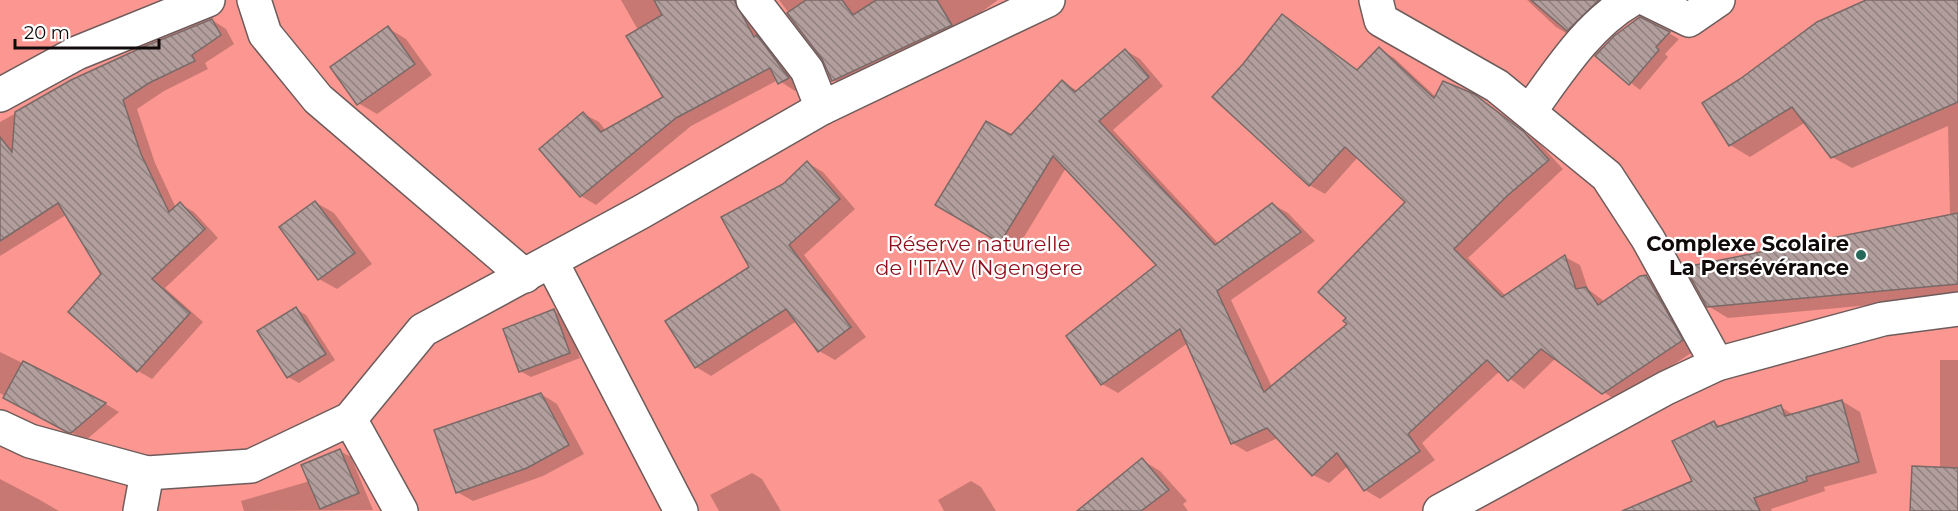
<svg xmlns="http://www.w3.org/2000/svg" width="1958" height="511" font-family="Montserrat,sans-serif">
	<style>
		.park { fill: #fb9790 }
		.shadow { fill: #0003 }
		.building { fill: url(#building-back-hatch); stroke: #7a6967; stroke-width: 1.5 }
		.lines { fill: none; stroke-linecap: round; stroke-linejoin: round }
		.minor-casing { stroke: #6d5c5b; stroke-width: 36 }
		.minor { stroke: #fff; stroke-width: 33 }
		.poi-dot { fill: #276959; stroke: #fff; stroke-width: 2 }
		.labels { text-anchor: middle; dominant-baseline: central; stroke-width: 4.5; stroke-linejoin: round; paint-order: stroke }
		.park-label { font-size: 21px; fill: #8f0f1b; stroke: #fff }
		.poi-label { font-size: 21px; font-weight: bold; fill: #100a0a; stroke: #fff; text-anchor: end }
	</style>
	<defs>
		<pattern id="building-back-hatch" width="6" height="6" patternUnits="userSpaceOnUse" patternTransform="scale(1.5)"><rect width="6" height="6" fill="#b29f9d"/><path d="M-1 5l2 2M0 0l6 6M5-1l2 2" fill="none" stroke="#8f807e"/></pattern>
	</defs>
	<rect width="100%" height="100%" fill="#f0dcda"/>
	<rect class="park" x="0" y="0" width="1958" height="511"/>
	<g class="shadow">
		<polygon points="621,0 752,0 803,86 795,91 778,80 691,126 596,205 581,196 541,149 584,114 599,122 606,131 665,98 638,30"/>
		<polygon points="779,0 998,0 962,26 848,89 833,80 823,58"/>
		<polygon points="1527,0 1601,0 1615,13 1574,38 1556,27"/>
		<polygon points="1869,0 1958,0 1958,297 1728,318 1708,306 1950,216 1948,126 1852,168 1832,157 1806,122 1750,157 1730,145"/>
		<polygon points="1282,16 1358,71 1379,49 1394,58 1436,97 1473,96 1539,143 1563,169 1468,258 1506,296 1565,257 1580,265 1588,289 1605,302 1646,277 1662,286 1697,349 1618,402 1556,358 1524,389 1500,371 1422,443 1435,460 1380,499 1365,490 1348,466 1329,483 1313,475 1278,438 1247,452 1232,443 1188,343 1118,393 1102,384 1068,336 1158,265 1066,168 1016,250 938,204 1011,137 1062,82 1078,91 1125,50 1140,59 1163,86 1113,130 1219,244 1272,204 1288,213 1315,241 1231,300 1272,387 1349,324 1407,202 1358,157 1325,194 1309,185 1244,65"/>
		<polygon points="212,20 226,29 234,44 205,63 208,69 164,91 137,109 155,163 176,208 180,204 194,212 218,238 165,288 203,322 152,379 138,371 70,312 103,275 66,215 0,256 0,122 72,82"/>
		<polygon points="388,28 406,39 432,75 377,114 358,103"/>
		<polygon points="1669,33 1679,39 1665,54 1668,57 1640,90 1597,56"/>
		<polygon points="808,163 823,172 855,209 804,255 866,337 835,360 819,351 797,321 711,376 696,367 751,268 783,185"/>
		<polygon points="315,202 334,213 372,264 337,289 319,279"/>
		<polygon points="296,309 306,315 335,360 299,383 288,377"/>
		<polygon points="554,311 565,317 580,358 531,377 520,371"/>
		<polygon points="0,352 106,404 119,412 86,440 32,413 0,393"/>
		<polygon points="1940,360 1958,360 1958,511 1912,511 1940,469"/>
		<polygon points="541,394 557,404 584,454 543,476 473,501 457,492"/>
		<polygon points="1842,401 1860,412 1877,473 1824,487 1825,491 1771,509 1772,511 1626,511 1694,482 1714,422 1722,427 1781,407 1794,415"/>
		<polygon points="340,451 351,457 373,510 244,511 241,501 310,481"/>
		<polygon points="1142,460 1160,471 1187,501 1183,504 1188,511 1106,511"/>
		<polygon points="752,473 762,479 781,511 719,511 710,495"/>
		<polygon points="0,479 40,500 59,511 0,511"/>
		<polygon points="971,481 981,487 996,511 944,511 938,500"/>
	</g>
	<g class="building">
		<polygon points="654,0 734,0 754,37 757,35 789,78 778,84 770,68 676,118 580,197 539,149 583,112 601,132 663,97 626,36 662,15"/>
		<polygon points="806,0 842,0 853,15 876,0 937,0 952,25 832,81 822,59 787,13"/>
		<polygon points="1531,0 1599,0 1567,31"/>
		<polygon points="1866,0 1958,0 1958,102 1831,158 1792,107 1729,146 1702,103 1740,79 1817,22"/>
		<polygon points="1282,14 1357,70 1379,47 1434,98 1443,81 1474,94 1524,132 1549,160 1507,196 1454,249 1502,297 1565,255 1576,289 1586,287 1598,305 1640,276 1646,275 1683,340 1602,394 1541,349 1508,381 1487,360 1408,434 1420,451 1364,491 1337,453 1312,476 1267,428 1231,444 1180,329 1101,385 1066,336 1156,265 1053,156 1000,243 935,205 986,121 1011,135 1062,80 1075,92 1125,49 1149,77 1099,121 1215,245 1272,203 1301,232 1217,291 1264,392 1347,324 1343,321 1346,318 1318,292 1405,202 1345,147 1309,186 1212,97 1243,64"/>
		<polygon points="1640,17 1670,32 1656,47 1659,50 1629,85 1595,56 1614,36"/>
		<polygon points="212,19 221,35 192,55 195,61 149,83 123,100 141,154 169,212 180,202 205,229 152,279 190,313 137,372 68,312 101,274 58,203 0,241 0,137 12,152 15,112 71,80 143,47"/>
		<polygon points="388,26 415,64 357,105 330,67"/>
		<polygon points="807,161 840,199 789,245 851,327 818,352 786,309 695,368 665,321 749,267 721,217 783,184"/>
		<polygon points="315,201 355,253 318,280 279,227"/>
		<polygon points="1958,213 1958,284 1707,307 1685,267"/>
		<polygon points="296,307 326,354 287,378 257,331"/>
		<polygon points="554,309 570,353 519,372 503,329"/>
		<polygon points="23,361 106,403 71,433 67,432 3,398"/>
		<polygon points="541,393 569,445 527,468 456,493 434,430"/>
		<polygon points="1842,400 1859,462 1806,477 1807,481 1754,498 1760,511 1622,511 1692,481 1672,441 1714,421 1717,427 1781,405 1785,416"/>
		<polygon points="340,449 359,493 320,509 301,465"/>
		<polygon points="1142,458 1169,490 1141,511 1077,511"/>
		<polygon points="1912,466 1958,468 1958,511 1910,511"/>
	</g>
	<g class="lines">
		<g class="minor-casing">
			<g id="minor">
				<polyline points="254,0 265,34 318,99 525,276"/>
				<polyline points="753,0 807,70 822,108"/>
				<polyline points="1376,0 1381,20 1497,86 1607,176 1648,239 1717,364"/>
				<polyline points="1648,0 1689,20 1718,0"/>
				<polyline points="0,95 77,53 208,0"/>
				<path d="M1530,111C1559,71 1588,25 1631,0"/>
				<polyline points="551,261 681,511"/>
				<polyline points="350,419 401,511"/>
				<polyline points="0,427 30,441 147,473 251,466 350,419 423,330 641,212 822,108 1048,0"/>
				<polyline points="140,511 147,473"/>
				<polyline points="1440,511 1666,388 1717,364 1883,319 1958,309"/>
			</g>
		</g>
		<use href="#minor" class="minor"/>
	</g>
	<circle class="poi-dot" cx="1861" cy="255" r="6"/>
	<g class="labels">
		<g class="park-label">
			<text x="979" y="243">Réserve naturelle<tspan x="979" dy="24">de l'ITAV (Ngengere</tspan></text>
		</g>
		<g class="poi-label">
			<text x="1849" y="243">Complexe Scolaire<tspan x="1849" dy="24">La Persévérance</tspan></text>
		</g>
	</g>
	<path d="M15 39v9h144v-9" fill="none" stroke="#100a0a" stroke-width="3"/>
	<text x="24" y="39" font-size="18" fill="#100a0a" stroke="#ffffff" stroke-width="4.5" paint-order="stroke">20 m</text>
</svg>
